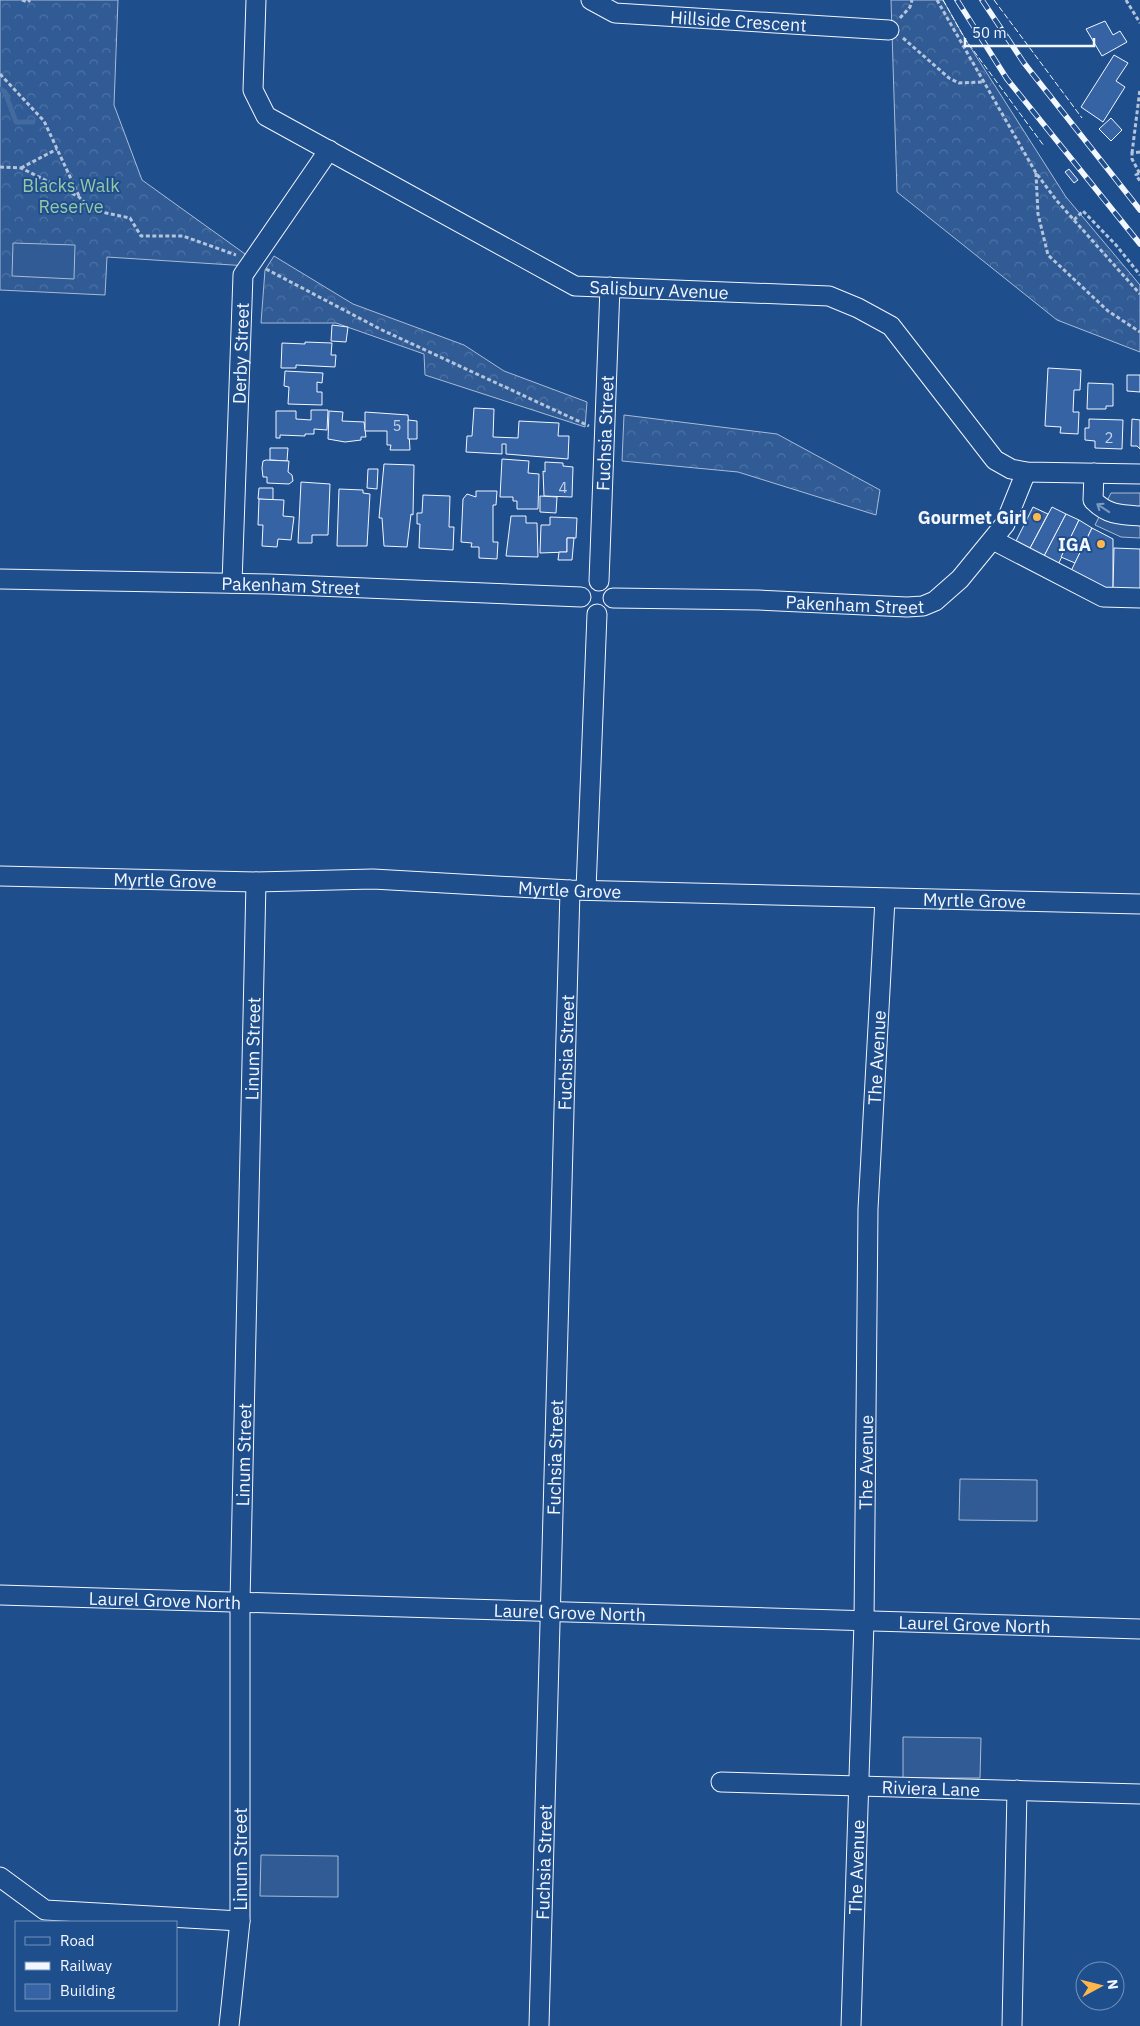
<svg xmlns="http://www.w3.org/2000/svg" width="1140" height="2026" font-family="'IBM Plex Sans',sans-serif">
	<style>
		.forest { fill: url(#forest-crowns); stroke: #a8bbd7 }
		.built { fill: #305b95; stroke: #a8bbd7 }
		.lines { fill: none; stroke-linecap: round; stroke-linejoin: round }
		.stream { stroke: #446ba0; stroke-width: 5 }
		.building { fill: #3563a3; stroke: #f2f6ff }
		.minor-casing { stroke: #f2f6ff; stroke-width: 21 }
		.path { stroke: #b3c4dc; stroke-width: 3; stroke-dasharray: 4 2.5; stroke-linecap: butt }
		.minor { stroke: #1f4e8c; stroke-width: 19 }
		.rail-casing { stroke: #f2f6ff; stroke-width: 5.5 }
		.rail { stroke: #1f4e8c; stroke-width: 4; stroke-dasharray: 11; stroke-linecap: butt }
		.fence { stroke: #f2f6ff; stroke-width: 1; stroke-dasharray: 6 2.5; stroke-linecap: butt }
		.oneway { stroke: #7e9ac0 }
		.poi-dot { fill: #ffb74d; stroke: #1f4e8c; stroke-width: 2 }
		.labels { text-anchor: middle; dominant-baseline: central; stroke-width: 4; stroke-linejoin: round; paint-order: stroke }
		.number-label { font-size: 15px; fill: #c3d1e8 }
		.street-label { font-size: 18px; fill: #f2f6ff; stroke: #1f4e8c }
		.park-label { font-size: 18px; fill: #97c8a6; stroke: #1f4e8c }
		.poi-label { font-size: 18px; font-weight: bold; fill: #f2f6ff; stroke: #1f4e8c; text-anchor: end }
	</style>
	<defs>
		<pattern id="forest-crowns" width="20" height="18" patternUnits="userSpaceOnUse" patternTransform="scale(1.25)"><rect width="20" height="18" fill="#305b95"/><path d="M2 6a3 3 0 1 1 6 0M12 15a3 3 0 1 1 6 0" fill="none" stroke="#4e73a5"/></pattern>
	</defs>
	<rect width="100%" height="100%" fill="#1f4e8c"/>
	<g class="forest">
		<polygon points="0,0 118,0 114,105 142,180 252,259 248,266 107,257 105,295 0,290"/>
		<polygon points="891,0 943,0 967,42 1066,197 1140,285 1140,352 1057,320 897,192"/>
		<polygon points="274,256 353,304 464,345 504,371 587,402 585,427 425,375 424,354 336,323 261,323 265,270"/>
		<polygon points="624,415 777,434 880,490 876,515 738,472 622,461"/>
	</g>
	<g class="built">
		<polygon points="13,243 75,245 74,279 12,276"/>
		<polygon points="1111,493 1140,493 1140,538 1121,537 1095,525"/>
		<polygon points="960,1479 1037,1480 1037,1521 959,1520"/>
		<polygon points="903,1737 981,1738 980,1778 903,1778"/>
		<polygon points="261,1855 338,1856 338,1897 260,1896"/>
	</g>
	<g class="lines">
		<polyline class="stream" points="0,89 5,92 16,122 33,122"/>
	</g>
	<g class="building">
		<polygon points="1105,21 1113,35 1120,31 1127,42 1102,56 1086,29"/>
		<polygon points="1114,55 1128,63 1116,81 1125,87 1103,122 1081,107"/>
		<polygon points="1111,118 1122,130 1111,141 1099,129"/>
		<polygon points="1069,169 1078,180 1074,183 1065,172"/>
		<polygon points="332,325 348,327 346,342 331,341"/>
		<polygon points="305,342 332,343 331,355 336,355 335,367 296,365 296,368 281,368 282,343 305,344"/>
		<polygon points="1048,368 1081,370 1080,390 1074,390 1073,412 1079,412 1078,434 1060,433 1061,427 1045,426"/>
		<polygon points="285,371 323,373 322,383 317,382 317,392 322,392 322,405 288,404 289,387 284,386"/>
		<polygon points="1127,375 1140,375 1140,392 1127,391"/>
		<polygon points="1088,383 1113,384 1113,406 1106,406 1106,409 1087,409"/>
		<polygon points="474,408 494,409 493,437 518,438 519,421 559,423 558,436 569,436 568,459 506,454 506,444 502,444 502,454 466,452 467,436 472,436"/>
		<polygon points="311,410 328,410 327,430 314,429 314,434 305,434 305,436 280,435 280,438 276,438 276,411 296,411 296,419 311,420"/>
		<polygon points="329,411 343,412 342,421 364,422 366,437 361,437 361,440 345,442 328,439"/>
		<polygon points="365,412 408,415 410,450 390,450 391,445 387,445 387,431 365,431"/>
		<polygon points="1089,419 1123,420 1122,449 1095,448 1095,441 1085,440 1085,428 1089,428"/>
		<polygon points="1132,419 1140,420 1140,449 1137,446 1131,446"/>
		<polygon points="408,420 417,421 417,439 408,439"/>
		<polygon points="270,448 288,448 287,461 270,460"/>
		<polygon points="502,459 529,461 528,473 539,474 538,509 517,509 517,501 513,501 513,497 500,497"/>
		<polygon points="266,460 289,461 288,472 292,475 293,481 289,484 267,483 267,477 263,477 262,468 263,461"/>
		<polygon points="545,462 563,463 563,466 573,467 572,497 544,496 543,471 545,472"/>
		<polygon points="384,464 414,465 413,515 411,514 407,547 384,546 382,518 379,518"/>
		<polygon points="368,469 378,469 377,489 367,488"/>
		<polygon points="301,482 330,484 328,535 312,535 312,543 298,543"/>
		<polygon points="259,488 273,488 273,500 258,499"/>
		<polygon points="339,489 363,490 363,493 370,494 367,546 337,546"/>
		<polygon points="476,491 497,491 496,505 493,505 493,542 498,542 497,559 479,558 479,547 471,547 472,543 461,542 463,499 467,494 476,497"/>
		<polygon points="423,495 450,496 449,527 454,527 453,550 419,548 420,524 417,524 417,513 422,513"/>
		<polygon points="540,496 557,497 556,513 540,512"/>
		<polygon points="259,499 284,500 283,516 294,517 291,540 278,539 277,547 262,546 263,525 258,525"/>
		<polygon points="1033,507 1048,514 1028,552 1014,545"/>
		<polygon points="1052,507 1066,514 1042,560 1028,552"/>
		<polygon points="1066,514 1079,520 1057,567 1042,560"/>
		<polygon points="511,516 526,516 526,523 537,523 538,557 506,556"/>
		<polygon points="550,517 577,518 576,538 567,538 567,552 540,553 541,525 550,525"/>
		<polygon points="1079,520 1092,528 1075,563 1061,557"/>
		<polygon points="1092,528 1113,539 1113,590 1103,590 1070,573"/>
		<polygon points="567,538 574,538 572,560 558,560 559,552 567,552"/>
		<polygon points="1114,548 1140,549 1140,591 1113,590"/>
	</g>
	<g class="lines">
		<g class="minor-casing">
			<g id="minor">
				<path id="s1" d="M256,0L253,90L266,116L575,286L829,296L858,308L891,326L995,460L1011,469L1026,472L1140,474"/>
				<path id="s2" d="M591,0L615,13L889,30"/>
				<path d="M1094,473L1093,500C1107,515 1121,515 1140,516"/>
				<polyline points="993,540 1103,597 1140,598"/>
				<path id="s3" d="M0,579L269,584L581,597"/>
				<path id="s4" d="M599,581L610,287"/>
				<path id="s5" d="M232,583L243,275L329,150"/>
				<path id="s6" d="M613,598L758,600L907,607L923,606L935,601L960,579L1005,524L1026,472"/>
				<path id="s7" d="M0,876L256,882L373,879L570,890L1140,904"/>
				<polyline points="586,890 597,614"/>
				<path id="s8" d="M0,1595L1140,1629"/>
				<path id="s9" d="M721,1782L1140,1794"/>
				<polyline points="0,1877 45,1910 240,1921"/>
				<path id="s10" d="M229,2026L240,1921V1602L256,882"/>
				<path id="s11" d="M539,2026L570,890"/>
				<path id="s12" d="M851,2026L864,1622L868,1209L885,899"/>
				<polyline points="1012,2026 1017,1790"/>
			</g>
		</g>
		<g class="path">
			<polyline points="22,0 28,2 30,0"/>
			<polyline points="937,0 1036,173 1057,201 1140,294"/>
			<polyline points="1126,0 1140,23"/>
			<polyline points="900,18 910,7 912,0"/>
			<polyline points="903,38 949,78 959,83 983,82"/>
			<polyline points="0,74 44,121 79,196"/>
			<polyline points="1140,152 1132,153 1132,159 1140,174"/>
			<polyline points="1132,153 1140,89"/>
			<polyline points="0,167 21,168 79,197 92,210 130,218 141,236 183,236 236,255"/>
			<polyline points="21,168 57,149"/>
			<polyline points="1036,173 1038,214 1048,255 1108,311 1140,332"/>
			<polyline points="1139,173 1136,175 1140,181"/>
			<polyline points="1074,220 1083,211 1116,245 1140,275"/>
			<polyline points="266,269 382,330 589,426"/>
		</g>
		<use href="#minor" class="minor"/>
		<g class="rail-casing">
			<g id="rail">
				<polyline points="957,0 1007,79 1140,244"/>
				<polyline points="982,0 1024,63 1140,210"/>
			</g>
		</g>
		<use href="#rail" class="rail"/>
		<g class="fence">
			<polyline points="943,0 965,39 1044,146"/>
			<polyline points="994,0 1082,118"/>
		</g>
	</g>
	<defs><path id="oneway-shaft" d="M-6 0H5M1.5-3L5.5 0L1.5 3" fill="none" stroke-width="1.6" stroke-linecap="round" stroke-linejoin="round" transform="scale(1.25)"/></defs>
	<use class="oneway" href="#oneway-shaft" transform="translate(1103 508) rotate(-146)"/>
	<g class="poi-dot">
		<circle cx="1037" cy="517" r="5"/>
		<circle cx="1101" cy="544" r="5"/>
	</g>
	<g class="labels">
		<g class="number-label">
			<text x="397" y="425">5</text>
			<text x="1109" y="437">2</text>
			<text x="563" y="487">4</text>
		</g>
		<g class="street-label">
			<text stroke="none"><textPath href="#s2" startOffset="151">Hillside Crescent</textPath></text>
			<text stroke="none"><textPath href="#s1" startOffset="556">Salisbury Avenue</textPath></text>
			<text stroke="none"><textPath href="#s5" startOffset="230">Derby Street</textPath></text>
			<text stroke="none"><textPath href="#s4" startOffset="148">Fuchsia Street</textPath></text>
			<text stroke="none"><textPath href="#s3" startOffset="291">Pakenham Street</textPath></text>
			<text stroke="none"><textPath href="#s6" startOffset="242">Pakenham Street</textPath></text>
			<text stroke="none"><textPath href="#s7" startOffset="165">Myrtle Grove</textPath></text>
			<text stroke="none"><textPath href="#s7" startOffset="570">Myrtle Grove</textPath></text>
			<text stroke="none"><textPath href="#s7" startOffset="975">Myrtle Grove</textPath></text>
			<text stroke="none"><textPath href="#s10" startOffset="978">Linum Street</textPath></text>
			<text stroke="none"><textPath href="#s11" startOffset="974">Fuchsia Street</textPath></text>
			<text stroke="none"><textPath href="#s12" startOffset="969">The Avenue</textPath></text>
			<text stroke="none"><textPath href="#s10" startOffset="572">Linum Street</textPath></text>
			<text stroke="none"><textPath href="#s11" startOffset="569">Fuchsia Street</textPath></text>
			<text stroke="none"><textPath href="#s12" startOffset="564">The Avenue</textPath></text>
			<text stroke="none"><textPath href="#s8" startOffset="165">Laurel Grove North</textPath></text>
			<text stroke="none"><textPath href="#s8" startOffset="570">Laurel Grove North</textPath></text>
			<text stroke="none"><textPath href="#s8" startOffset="975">Laurel Grove North</textPath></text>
			<text stroke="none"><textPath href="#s9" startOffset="210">Riviera Lane</textPath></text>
			<text transform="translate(240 1859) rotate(-90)">Linum Street</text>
			<text stroke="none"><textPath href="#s11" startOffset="164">Fuchsia Street</textPath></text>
			<text stroke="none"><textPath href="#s12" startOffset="159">The Avenue</textPath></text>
		</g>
		<g class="park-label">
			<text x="71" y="185">Blacks Walk<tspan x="71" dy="21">Reserve</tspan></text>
		</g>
		<g class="poi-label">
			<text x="1027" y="517">Gourmet Girl</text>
			<text x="1091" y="544">IGA</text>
		</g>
	</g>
	<rect x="15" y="1921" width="162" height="90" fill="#1f4e8c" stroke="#7391ba"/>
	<rect x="25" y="1937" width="25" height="8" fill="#1f4e8c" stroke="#7391ba"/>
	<text x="60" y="1946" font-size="15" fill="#f2f6ff">Road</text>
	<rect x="25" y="1962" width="25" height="8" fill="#f2f6ff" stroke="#7391ba"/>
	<text x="60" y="1971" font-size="15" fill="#f2f6ff">Railway</text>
	<rect x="25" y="1984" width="25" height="15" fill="#3563a3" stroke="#7391ba"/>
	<text x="60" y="1996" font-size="15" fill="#f2f6ff">Building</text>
	<g transform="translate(1100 1986) rotate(83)"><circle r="24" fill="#1f4e8c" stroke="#7391ba"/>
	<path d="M0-4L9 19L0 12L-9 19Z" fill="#ffb74d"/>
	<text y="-8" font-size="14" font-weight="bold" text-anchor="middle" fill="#f2f6ff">N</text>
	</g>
	<path d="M965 38v8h129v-8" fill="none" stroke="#f2f6ff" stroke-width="2.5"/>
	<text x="972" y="38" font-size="15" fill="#f2f6ff" stroke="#1f4e8c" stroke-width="4" paint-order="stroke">50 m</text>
</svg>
